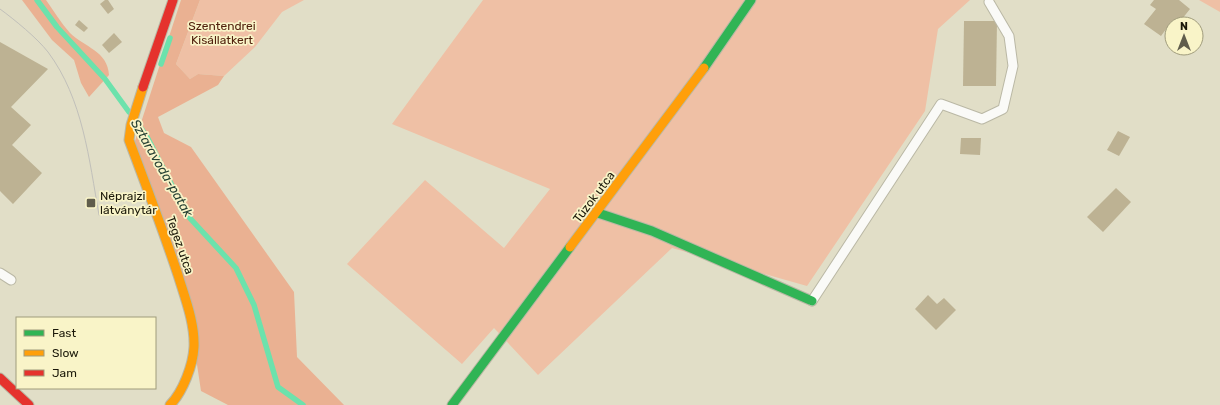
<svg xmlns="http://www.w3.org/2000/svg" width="1220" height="405" font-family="Rubik,sans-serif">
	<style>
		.green { fill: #efc0a5 }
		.forest { fill: #eab192 }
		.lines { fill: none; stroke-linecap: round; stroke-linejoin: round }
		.stream { stroke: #6ce2ac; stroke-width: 5.5 }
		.building { fill: #bdb293 }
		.lane-casing { stroke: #bab8a5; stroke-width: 11 }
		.fast-casing { stroke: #bab8a5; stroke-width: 11 }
		.slow-casing { stroke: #bab8a5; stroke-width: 11 }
		.jam-casing { stroke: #bab8a5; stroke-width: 11 }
		.lane { stroke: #fafaf7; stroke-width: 9 }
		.fast { stroke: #30b455; stroke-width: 9 }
		.slow { stroke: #ff9f0a; stroke-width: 9 }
		.jam { stroke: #e5322d; stroke-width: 9 }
		.tram { stroke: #c1c0ba; stroke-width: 1 }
		.poi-dot { fill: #605d4c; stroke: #f9f4c8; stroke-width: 1.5 }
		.labels { text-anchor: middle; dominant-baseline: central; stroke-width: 3.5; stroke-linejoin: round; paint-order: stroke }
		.park-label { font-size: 12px; fill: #51210d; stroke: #f9f4c8 }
		.poi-label { font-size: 12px; fill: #1b1809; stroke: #f9f4c8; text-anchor: start }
		.street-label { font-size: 12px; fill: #1b1809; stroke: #f9f4c8 }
		.water-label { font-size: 13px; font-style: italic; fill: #264033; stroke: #f9f4c8 }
	</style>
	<rect width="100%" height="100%" fill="#e1dec7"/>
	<g class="green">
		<polygon points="200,0 304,0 282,12 255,47 224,76 198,74 190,79 176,64"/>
		<polygon points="483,0 970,0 938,29 925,111 807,286 672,248 538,375 494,328 462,364 347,264 425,180 504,248 550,189 392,124"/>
		<polygon points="1199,0 1220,0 1220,12"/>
	</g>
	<g class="forest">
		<path d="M22,0H46C54,11 61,23 70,33C84,47 108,51 109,75L89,97L81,83L74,60L52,40Z"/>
		<polygon points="181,0 200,0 176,64 190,79 198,74 224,76 218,85 158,117 164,133 191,147 294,292 297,357 344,405 228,405 201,391 191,325 135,141"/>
	</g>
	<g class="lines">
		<g class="stream">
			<polyline points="37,0 57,27 105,79 129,112"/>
			<polyline points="161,64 170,38"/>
			<polyline points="138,124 147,137 187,215 236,268 254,305 278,387 303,405"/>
		</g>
	</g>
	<g class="building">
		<polygon points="105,0 108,0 114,9 108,14 100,4"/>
		<polygon points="1154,0 1179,0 1190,9 1178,24 1172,21 1161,36 1144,24 1156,9 1150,5"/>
		<polygon points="79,20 88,28 84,32 75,25"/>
		<polygon points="964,21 997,21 996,86 963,86"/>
		<polygon points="114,33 122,42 109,53 102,45"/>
		<polygon points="0,42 48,69 11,107 31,125 12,145 42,173 13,204 0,191"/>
		<polygon points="1118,131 1130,137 1119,156 1107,150"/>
		<polygon points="961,138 981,138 980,155 960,154"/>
		<polygon points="1116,188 1131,202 1103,232 1087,217"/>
		<polygon points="928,295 937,304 944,298 956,310 936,330 915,309"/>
	</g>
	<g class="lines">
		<g class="lane-casing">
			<g id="lane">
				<polyline points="0,273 11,280"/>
				<polyline points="812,301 941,104 982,119 1003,109 1013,66 1009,36 989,2"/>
			</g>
		</g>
		<g class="fast-casing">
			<g id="fast">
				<polyline points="704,68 751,0"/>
				<polyline points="598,213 652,231 812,301"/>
				<polyline points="452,405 570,247"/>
			</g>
		</g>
		<g class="slow-casing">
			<g id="slow">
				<path d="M143,87L131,125L129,140C146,185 163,230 178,275C185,298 195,323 194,347C193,365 183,392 170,405"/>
				<polyline points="570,247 704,68"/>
			</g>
		</g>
		<g class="jam-casing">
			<g id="jam">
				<polyline points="143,87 173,0"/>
				<polyline points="0,378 29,405"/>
			</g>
		</g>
		<use href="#lane" class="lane"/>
		<use href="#fast" class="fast"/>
		<use href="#slow" class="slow"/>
		<use href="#jam" class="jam"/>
		<path class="tram" d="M0,9C15,20 37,38 48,52C83,99 89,159 99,215"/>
	</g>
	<rect class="poi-dot" x="86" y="198" width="10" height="10" rx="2"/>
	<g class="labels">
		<g class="park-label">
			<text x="222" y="26">Szentendrei<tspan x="222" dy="14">Kisállatkert</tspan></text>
		</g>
		<g class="poi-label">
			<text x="100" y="196">Néprajzi<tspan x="100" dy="14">látványtár</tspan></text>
		</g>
		<g class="street-label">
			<text transform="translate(594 197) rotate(-53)">Túzok utca</text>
			<text transform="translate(180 245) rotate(71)">Tegez utca</text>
		</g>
		<g class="water-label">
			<text transform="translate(162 168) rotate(60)">Sztaravoda-patak</text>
		</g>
	</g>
	<rect x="16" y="317" width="140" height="72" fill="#f9f4c8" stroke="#a09c7c"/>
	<rect x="24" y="330" width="20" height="6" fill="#30b455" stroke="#a09c7c"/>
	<text x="52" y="337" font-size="12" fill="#1b1809">Fast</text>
	<rect x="24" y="350" width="20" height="6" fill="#ff9f0a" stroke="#a09c7c"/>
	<text x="52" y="357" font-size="12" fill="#1b1809">Slow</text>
	<rect x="24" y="370" width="20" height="6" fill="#e5322d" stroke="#a09c7c"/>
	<text x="52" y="377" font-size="12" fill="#1b1809">Jam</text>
	<g transform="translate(1184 36)"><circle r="19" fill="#f9f4c8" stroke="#a09c7c"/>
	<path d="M0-3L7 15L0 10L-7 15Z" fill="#605d4c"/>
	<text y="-6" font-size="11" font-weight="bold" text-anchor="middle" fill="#1b1809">N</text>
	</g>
</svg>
